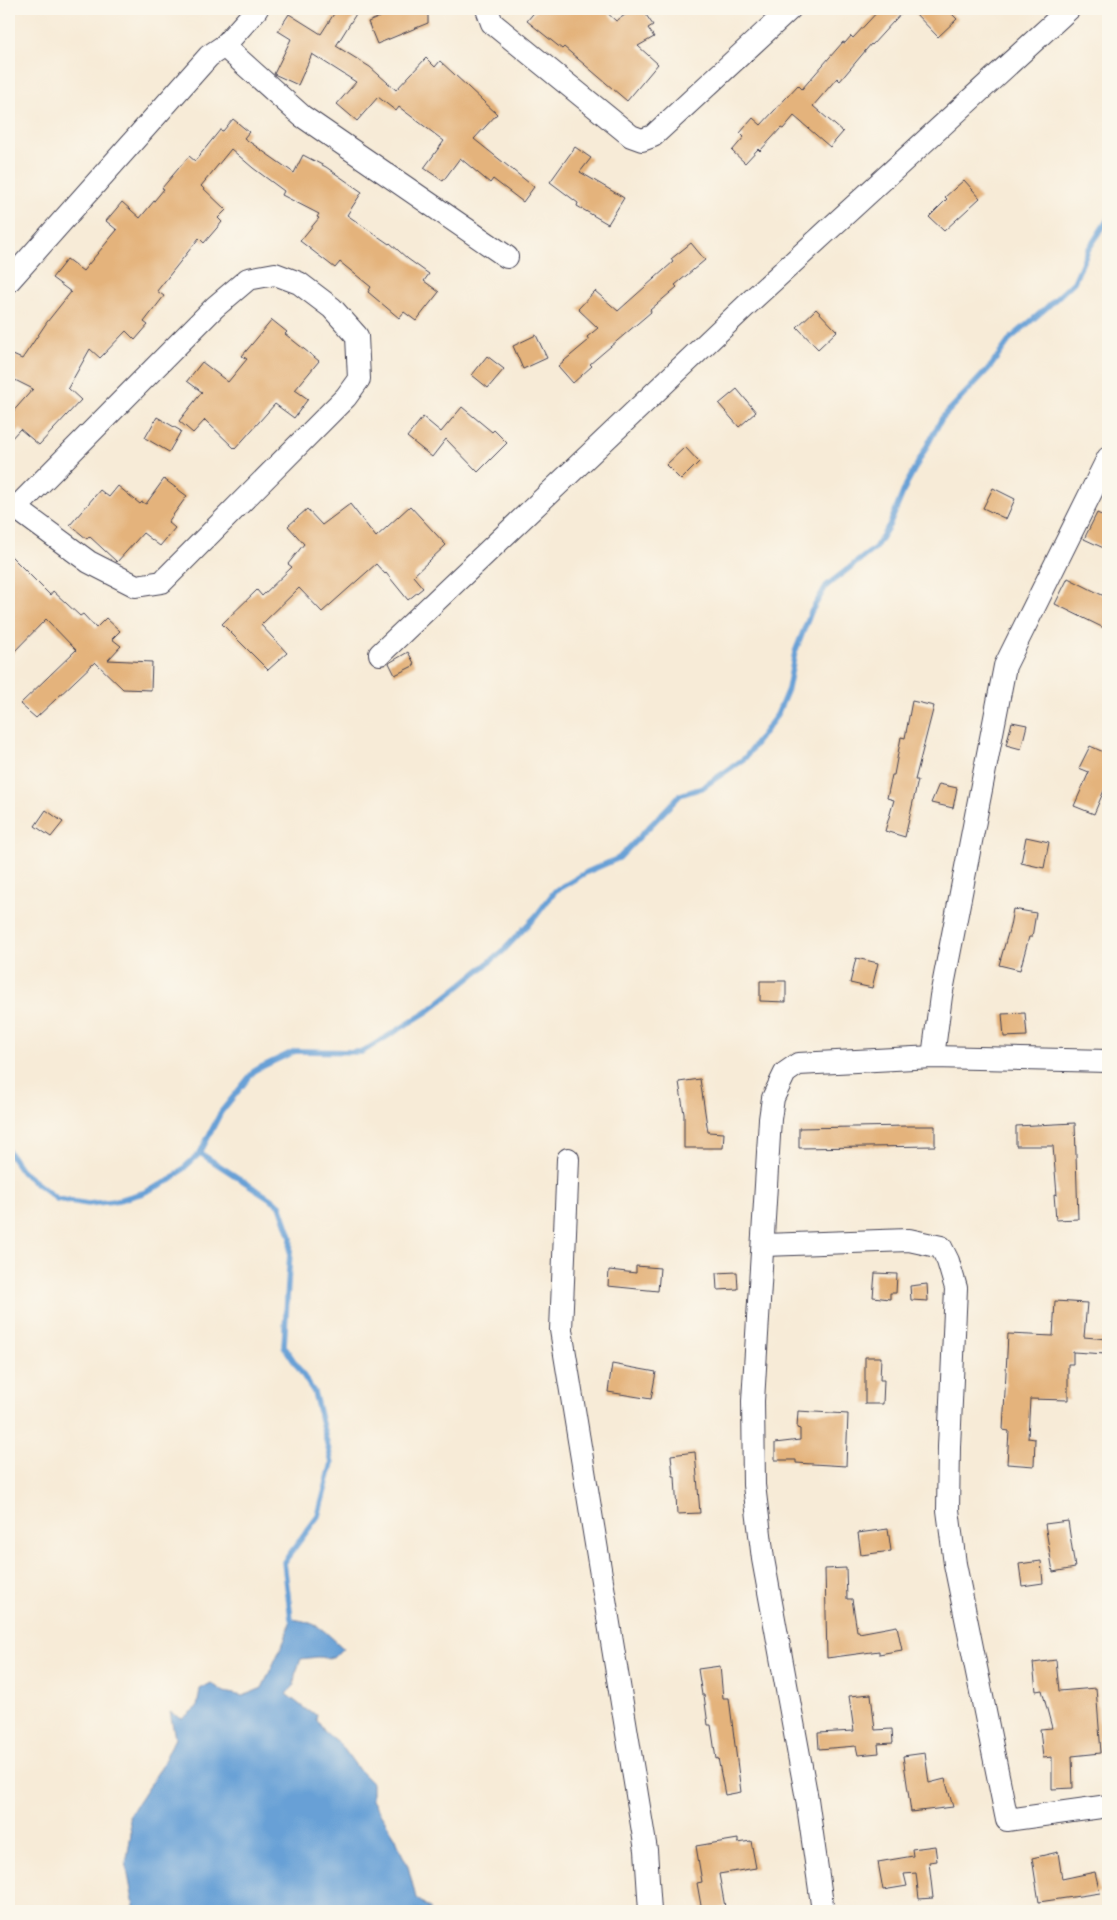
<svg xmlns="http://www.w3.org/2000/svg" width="1117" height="1920" font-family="'Sorts Mill Goudy',serif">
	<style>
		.water { fill: #67a0d6; stroke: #446188 }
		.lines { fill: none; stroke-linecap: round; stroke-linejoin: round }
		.stream { stroke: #67a0d6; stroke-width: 5.5 }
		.building { fill: #e4b37b }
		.street-casing { stroke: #424052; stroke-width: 24 }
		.street { stroke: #fff; stroke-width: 22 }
	</style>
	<rect width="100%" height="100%" fill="#fbf7ec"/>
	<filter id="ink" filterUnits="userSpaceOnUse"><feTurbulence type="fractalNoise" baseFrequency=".02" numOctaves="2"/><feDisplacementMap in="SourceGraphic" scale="10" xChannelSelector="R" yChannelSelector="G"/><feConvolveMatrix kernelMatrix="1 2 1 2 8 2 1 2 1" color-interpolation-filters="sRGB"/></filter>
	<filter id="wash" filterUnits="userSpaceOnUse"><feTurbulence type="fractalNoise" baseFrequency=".0096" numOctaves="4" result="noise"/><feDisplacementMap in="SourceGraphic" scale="20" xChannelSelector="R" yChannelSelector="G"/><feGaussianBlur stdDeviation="1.12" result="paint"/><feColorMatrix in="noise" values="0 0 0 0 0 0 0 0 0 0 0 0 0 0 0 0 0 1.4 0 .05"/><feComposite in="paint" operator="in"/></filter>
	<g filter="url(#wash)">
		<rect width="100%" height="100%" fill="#f7ebd7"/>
		<path class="water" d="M291,1619C319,1622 324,1631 343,1648L333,1658L317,1657L301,1659L295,1675L294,1686L286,1694L308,1711L317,1714L316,1719L325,1732L341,1745L359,1770L372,1783V1800L396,1838L400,1850L408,1866L416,1898L431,1909L426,1911H135L126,1864L131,1834L129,1816L160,1769L175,1738L170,1712L182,1719L197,1707L200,1689L211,1683L224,1692L243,1696L262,1688L285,1639Z"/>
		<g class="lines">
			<g class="stream">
				<polyline points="9,1152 22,1172 57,1199 88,1204 115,1201 143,1193 171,1180 200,1153 221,1112 255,1070 295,1051 362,1052 427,1012 502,952 536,916 555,891 587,872 619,858 680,795 702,788 745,758 777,715 788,689 795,652 811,612 826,586 875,548 890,524 906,485 942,418 991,366 1011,338 1045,309 1074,282 1088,250 1108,219"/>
				<polyline points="200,1153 280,1205 291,1237 284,1346 314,1392 332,1463 318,1516 284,1562 291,1619 295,1625"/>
			</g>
		</g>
		<g id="blocks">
			<g class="building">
				<polygon points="337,9 359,9 336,46 370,67 396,90 426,58 435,67 440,61 497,114 474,139 534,187 523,202 493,179 490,183 460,158 443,181 424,168 444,141 399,107 396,111 378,97 357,121 337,104 356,82 312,54 298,85 274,74 291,39 278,31 289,14 321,34"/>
				<polygon points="399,9 425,9 428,16 428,23 377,44 368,22"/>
				<polygon points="537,9 603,9 616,21 634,9 642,9 653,25 648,28 654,37 638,46 658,64 627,101 564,47 562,49 527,21"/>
				<polygon points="880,9 905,9 872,45 871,44 840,81 837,78 813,106 843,132 830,147 794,116 783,129 781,128 760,151 758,149 745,163 732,151 744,137 740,133 753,118 761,125 798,85 802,89 843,42 845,43 851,36 853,38"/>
				<polygon points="911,9 947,9 957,19 938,37"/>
				<polygon points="233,119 249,132 244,138 294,173 303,155 326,167 362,192 347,215 389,244 390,243 408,259 429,274 424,281 439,292 416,321 404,312 399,318 368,292 371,287 340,262 335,268 300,241 319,218 317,217 319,214 282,195 284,191 253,168 231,149 201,186 226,210 218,218 222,222 204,243 199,238 157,291 164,296 144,322 148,325 135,340 126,331 100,358 90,349 68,388 81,400 39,445 20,429 9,441 9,416 33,389 9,377 9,365 13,355 22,359 47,322 71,292 52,278 67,259 83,271 117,230 106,221 122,202 140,218 164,189 162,188 189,156 195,161 220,130 223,131"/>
				<polygon points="575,147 591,158 580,172 624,198 608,224 577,206 578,203 550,182"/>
				<polygon points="964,180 980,198 944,231 929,217 947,199 945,197"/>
				<polygon points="691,243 705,260 675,285 677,287 650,310 651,312 590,364 592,366 573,383 558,366 589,340 587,337 598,328 578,309 595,291 618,311 673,262 671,259"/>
				<polygon points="816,309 837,331 818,349 797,327"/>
				<polygon points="272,320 287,332 285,334 319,361 295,390 308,399 294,418 275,404 235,449 205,420 193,433 179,421 202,392 187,381 202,362 228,382 247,359 242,356"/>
				<polygon points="536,335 547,358 523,369 513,346"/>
				<polygon points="487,356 504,369 488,388 472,375"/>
				<polygon points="737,389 756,412 739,427 719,404"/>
				<polygon points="462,407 492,432 494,430 507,443 478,472 446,439 432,457 407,437 423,417 441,432"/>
				<polygon points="157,417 181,431 169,452 145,438"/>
				<polygon points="685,447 699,462 681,480 666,465"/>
				<polygon points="164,479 187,496 168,522 175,528 160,546 143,533 117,562 89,536 87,539 70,525 100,490 109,497 118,486 140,504 142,502 146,504"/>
				<polygon points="993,488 1015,499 1006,519 983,508"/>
				<polygon points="350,504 376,537 410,506 446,545 413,576 423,588 408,600 386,573 385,574 376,564 322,612 299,588 261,625 287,653 268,670 222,624 257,590 262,596 292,567 288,564 304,544 288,526 307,509 322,525"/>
				<polygon points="1097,513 1108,518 1108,550 1084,539"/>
				<polygon points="9,554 50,595 53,591 80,616 83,614 96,628 106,618 120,631 112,639 121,646 108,660 152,662 151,690 123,689 95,662 36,718 20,704 76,650 46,619 9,657"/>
				<polygon points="1068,578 1108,598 1108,630 1055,604"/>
				<polygon points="408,652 415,665 395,675 389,663"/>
				<polygon points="912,701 934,706 915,780 918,780 905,837 885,831 894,800 887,798 892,775 894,775 901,737 905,738"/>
				<polygon points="1012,722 1027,725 1021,749 1006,745"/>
				<polygon points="1090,746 1108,754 1108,781 1094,814 1074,806 1089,772 1079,768"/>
				<polygon points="939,784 957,788 953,808 931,803"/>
				<polygon points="46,810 63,822 51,837 35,826"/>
				<polygon points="1026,837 1049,842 1044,868 1021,863"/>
				<polygon points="1013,909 1036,913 1032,937 1029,937 1020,970 999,965 1010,926"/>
				<polygon points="856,958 878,963 872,988 850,983"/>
				<polygon points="760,981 786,981 786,1002 760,1001"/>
				<polygon points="1025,1013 1027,1036 1004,1037 1002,1014"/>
				<polygon points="700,1079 708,1132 724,1133 723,1148 684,1148 684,1114 679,1082"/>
				<polygon points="1075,1123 1078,1219 1056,1220 1054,1194 1057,1195 1053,1146 1016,1146 1016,1126"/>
				<polygon points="908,1126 935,1126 935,1146 799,1148 799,1128"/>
				<polygon points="636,1266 660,1268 658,1291 608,1286 609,1270 636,1273"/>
				<polygon points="737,1272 738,1289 717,1290 716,1273"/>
				<polygon points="875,1273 897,1274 896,1293 890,1293 890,1299 873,1297"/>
				<polygon points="927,1284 928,1301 911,1300 910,1286"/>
				<polygon points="1055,1301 1087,1303 1084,1337 1107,1339 1106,1354 1073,1352 1073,1364 1068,1364 1068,1400 1030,1399 1028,1438 1035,1439 1034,1466 1007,1464 1009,1431 1003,1430 1008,1334 1053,1336"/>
				<polygon points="865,1357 881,1357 880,1380 884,1380 883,1404 865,1404"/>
				<polygon points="612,1364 656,1372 651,1399 608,1392"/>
				<polygon points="798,1411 848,1414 846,1466 796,1463 796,1460 775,1460 775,1443 800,1440 800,1429 797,1428"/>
				<polygon points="695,1452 700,1513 677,1514 675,1476 673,1476 671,1455"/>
				<polygon points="1068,1521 1075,1568 1053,1572 1045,1524"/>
				<polygon points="888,1529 891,1551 861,1555 858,1533"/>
				<polygon points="1041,1561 1043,1583 1022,1586 1019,1564"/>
				<polygon points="846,1568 847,1599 852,1599 857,1631 859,1631 859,1633 897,1626 902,1650 879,1654 879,1651 827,1658 825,1569"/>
				<polygon points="1056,1660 1059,1691 1096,1688 1101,1753 1072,1756 1073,1788 1052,1789 1052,1757 1043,1758 1040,1729 1052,1728 1042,1690 1036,1691 1033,1663"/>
				<polygon points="720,1666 723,1698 729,1698 741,1792 725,1795 718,1758 716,1759 711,1725 708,1725 704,1695 702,1695 698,1669"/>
				<polygon points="871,1694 875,1730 892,1729 893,1743 878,1744 879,1753 858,1755 856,1746 819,1749 818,1733 854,1731 849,1696"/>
				<polygon points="925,1753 929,1783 945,1779 953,1807 911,1812 903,1756"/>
				<polygon points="738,1839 738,1843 751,1841 756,1868 719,1874 725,1907 702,1911 697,1883 702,1882 696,1846"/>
				<polygon points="935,1846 937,1861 929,1862 933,1898 919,1899 916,1873 904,1874 907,1886 883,1890 878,1862 913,1856 912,1849"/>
				<polygon points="1058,1852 1062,1879 1095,1872 1100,1893 1039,1902 1032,1858"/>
			</g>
		</g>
	</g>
	<g filter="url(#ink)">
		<use href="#blocks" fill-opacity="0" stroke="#424052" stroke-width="1"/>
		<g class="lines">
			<g class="street-casing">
				<g id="street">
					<polyline points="487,9 492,23 631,136 642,140 653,136 790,9"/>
					<polyline points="224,46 302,116 507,257"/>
					<polyline points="9,281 209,56 224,46 257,9"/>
					<polyline points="9,503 89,562 136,586 162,582 346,397 359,379 357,336 332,308 299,283 275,274 248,279 215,307 16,508"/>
					<polyline points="380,654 752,300 1069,9"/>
					<polyline points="933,1057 941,996 1005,666 1108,458"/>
					<polyline points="568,1159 561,1330 646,1850 650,1911"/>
					<polyline points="764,1245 909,1240 941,1247 948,1261 956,1288 949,1447 948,1510 955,1564 1007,1820 1108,1806"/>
					<polyline points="823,1911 807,1799 763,1559 754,1485 753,1401 770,1119 773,1098 785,1073 798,1064 933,1057 1108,1061"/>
				</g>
			</g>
			<use href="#street" class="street"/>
		</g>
	</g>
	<rect width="1117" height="1920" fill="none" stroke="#fbf7ec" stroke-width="30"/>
</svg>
